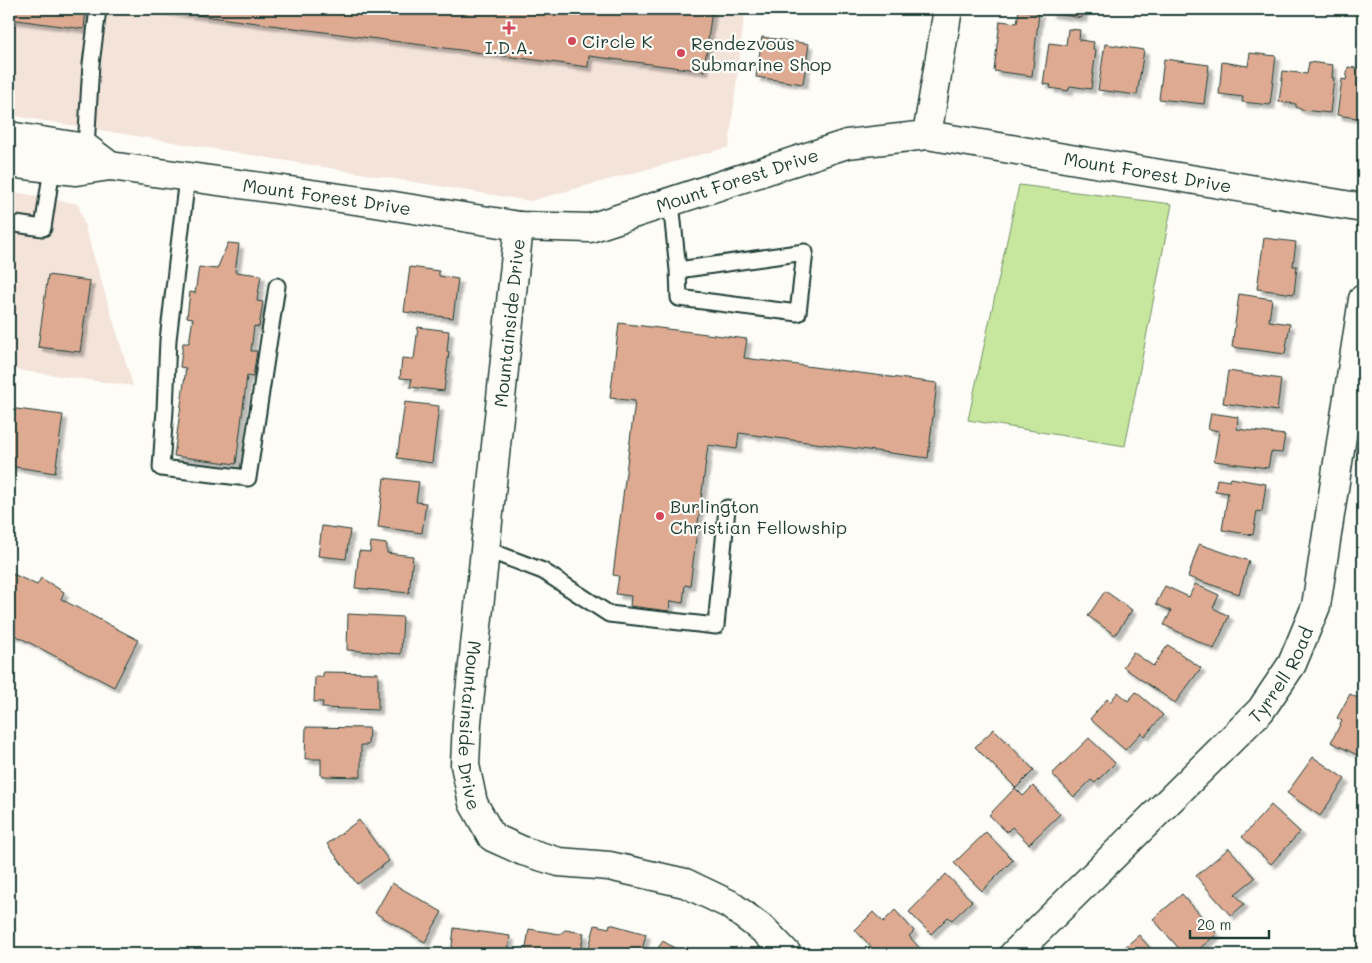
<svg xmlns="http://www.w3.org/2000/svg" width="1372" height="963" font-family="Mali,sans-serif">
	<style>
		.built { fill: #f4e3d9 }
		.green { fill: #c8e79e; stroke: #749269 }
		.building { fill: #deaa92; stroke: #1f3d34; filter: url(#shadow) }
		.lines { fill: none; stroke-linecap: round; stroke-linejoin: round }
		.service-casing { stroke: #1f3d34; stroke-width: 19 }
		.minor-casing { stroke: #1f3d34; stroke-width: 31 }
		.service { stroke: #fdfcf7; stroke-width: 15 }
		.minor { stroke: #fdfcf7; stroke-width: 28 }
		.poi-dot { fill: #d1495b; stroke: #fdfcf7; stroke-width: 2 }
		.labels { text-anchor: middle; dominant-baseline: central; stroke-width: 4.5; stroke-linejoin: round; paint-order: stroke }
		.poi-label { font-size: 18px; fill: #1f3d34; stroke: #fdfcf7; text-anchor: start }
		.street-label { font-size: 18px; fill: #1f3d34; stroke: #fdfcf7 }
	</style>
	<defs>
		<filter id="shadow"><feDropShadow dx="4.5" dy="4.5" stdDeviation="1" flood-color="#0004"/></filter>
	</defs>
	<rect width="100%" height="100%" fill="#fdfcf7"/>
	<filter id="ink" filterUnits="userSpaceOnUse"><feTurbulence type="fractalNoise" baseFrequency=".02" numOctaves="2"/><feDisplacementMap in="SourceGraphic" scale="10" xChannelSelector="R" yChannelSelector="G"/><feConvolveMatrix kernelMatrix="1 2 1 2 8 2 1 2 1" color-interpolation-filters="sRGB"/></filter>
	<g filter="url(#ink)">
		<g class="built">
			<polygon points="9,9 745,9 729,147 530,201 9,115"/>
			<polygon points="9,191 78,204 133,386 9,369"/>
		</g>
		<polygon class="green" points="1019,185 1172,204 1125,446 968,420"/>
		<g class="building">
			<polygon points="9,9 86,9 84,29 9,19"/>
			<polygon points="151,9 712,9 704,71 589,56 588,67"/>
			<polygon points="1049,9 1083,9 1082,18 1049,13"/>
			<polygon points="1019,10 1039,13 1032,76 994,71 1000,21 1017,23"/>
			<polygon points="1068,29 1080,30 1079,40 1094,42 1093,49 1096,50 1091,89 1070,86 1068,91 1050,88 1051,85 1043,84 1049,43 1066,45"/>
			<polygon points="762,37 809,44 803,84 756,77"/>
			<polygon points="1105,44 1144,50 1137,95 1098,90"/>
			<polygon points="1250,53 1276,56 1270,105 1242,102 1243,97 1219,94 1222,62 1248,66"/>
			<polygon points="1164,59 1209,65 1204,104 1159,99"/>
			<polygon points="1309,62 1333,65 1332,78 1334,78 1330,113 1302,110 1296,107 1296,104 1279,102 1283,71 1307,74"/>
			<polygon points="1348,67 1363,69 1361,82 1363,82 1363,119 1337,115 1342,79 1346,80"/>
			<polygon points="1264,238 1296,242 1293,266 1297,266 1294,294 1257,289"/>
			<polygon points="228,243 239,244 235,272 261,275 257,301 263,302 259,327 254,326 251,351 257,351 253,377 247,376 236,464 174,456 186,368 180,367 183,343 189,343 193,318 187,317 190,292 195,293 199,267 217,269"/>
			<polygon points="410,267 439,271 439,276 458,279 453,318 404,312"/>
			<polygon points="48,275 90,281 80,352 38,347"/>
			<polygon points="1239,294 1272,299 1269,321 1290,324 1285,354 1232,347"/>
			<polygon points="619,323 747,339 744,358 937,383 928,458 739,433 737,449 708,445 690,586 685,585 683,603 670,601 669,611 630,606 631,596 616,594 619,576 613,575 635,401 610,398"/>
			<polygon points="418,327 449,331 447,351 449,352 444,391 410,387 412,379 400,378 402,358 414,359"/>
			<polygon points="1228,371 1281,379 1277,411 1223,403"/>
			<polygon points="405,402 439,406 432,463 397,458"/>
			<polygon points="9,408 63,415 55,473 9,466"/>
			<polygon points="1211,413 1238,417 1237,429 1285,435 1282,453 1271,452 1268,468 1214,461 1219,431 1208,429"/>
			<polygon points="384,478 419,482 416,502 426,503 422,533 378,527"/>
			<polygon points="1231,478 1266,484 1262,512 1257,511 1253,535 1222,530 1228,493 1215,491 1217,479 1230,481"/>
			<polygon points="322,526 350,530 346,559 318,556"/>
			<polygon points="371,542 387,544 387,553 413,556 409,593 355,588 359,551 370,552"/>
			<polygon points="1199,544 1249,561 1239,594 1188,577"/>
			<polygon points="13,574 37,585 41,578 64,592 61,599 138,640 114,687 9,632 9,580 10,580"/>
			<polygon points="1195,584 1219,595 1213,608 1229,616 1214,649 1164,625 1171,611 1156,604 1165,586 1189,597"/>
			<polygon points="1105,591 1132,610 1115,635 1088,616"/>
			<polygon points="348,614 403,617 401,654 347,650"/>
			<polygon points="1168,645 1201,668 1175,703 1123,667 1133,652 1153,666"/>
			<polygon points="323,672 378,673 378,710 322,708 323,702 314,702 315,677 323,677"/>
			<polygon points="1118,692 1128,701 1136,692 1163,715 1145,736 1141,733 1125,750 1090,719 1107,699 1110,702"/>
			<polygon points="1350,694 1363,701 1363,758 1331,742 1342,721 1337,718"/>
			<polygon points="306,727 369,728 368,745 361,745 361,777 321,776 321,759 305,759"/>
			<polygon points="994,729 1034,770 1016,788 975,747"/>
			<polygon points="1089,738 1115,763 1095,783 1091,780 1074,797 1052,774"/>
			<polygon points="1313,757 1345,779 1320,816 1287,793"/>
			<polygon points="1033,786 1060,814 1029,844 1012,827 1007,832 989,815 1015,788 1023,796"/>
			<polygon points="1271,805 1300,832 1271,864 1242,837"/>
			<polygon points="359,820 389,861 357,884 327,844"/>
			<polygon points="986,832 1013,860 982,891 954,863"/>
			<polygon points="1229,848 1255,878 1235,894 1244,904 1231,916 1196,876"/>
			<polygon points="946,874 972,901 952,920 948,917 931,934 909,912"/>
			<polygon points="392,883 442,912 425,942 375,913"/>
			<polygon points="1182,894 1217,934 1193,954 1184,954 1153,919"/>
			<polygon points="895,910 914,931 909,936 922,951 918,954 878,954 855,930 873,912 883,922"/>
			<polygon points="610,924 646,934 641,954 587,954 595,925 609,928"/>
			<polygon points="454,928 510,936 508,954 451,954"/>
			<polygon points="529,929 560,934 565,930 584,933 580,954 525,954"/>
			<polygon points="1139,935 1155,954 1117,954"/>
			<polygon points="663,941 684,954 654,954"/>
		</g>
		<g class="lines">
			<g class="service-casing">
				<g id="service">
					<polyline points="86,148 91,64 98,9"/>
					<polyline points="187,177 168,340 165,410 161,468 248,478 277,286"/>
					<polyline points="671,202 678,270 805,252 798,313 679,298 678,270"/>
					<polyline points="9,223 43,228 52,168"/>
					<polyline points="485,549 543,571 609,614 716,626 727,508"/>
				</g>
			</g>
			<g class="minor-casing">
				<g id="minor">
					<polyline points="927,135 948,9"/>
					<polyline points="9,136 86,148 110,166"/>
					<path id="s1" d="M9,163L76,171L110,166L369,202L519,226L590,228L847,144L927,135L1363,208"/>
					<path id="s2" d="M519,226L467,722L465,765L473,803L492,837L523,851L559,862L609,866L685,883L729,904L765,931L787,954"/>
					<path id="s3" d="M1014,954L1261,710L1292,664L1316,606L1363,299"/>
				</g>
			</g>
			<use href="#service" class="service"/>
			<use href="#minor" class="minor"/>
		</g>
	</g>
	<g class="poi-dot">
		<path d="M506.5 20.5h5v5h5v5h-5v5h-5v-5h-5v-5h5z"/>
		<circle cx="572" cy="41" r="5"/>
		<circle cx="681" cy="53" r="5"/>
		<circle cx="660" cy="516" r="5"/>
	</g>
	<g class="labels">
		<g class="poi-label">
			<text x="582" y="41">Circle K</text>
			<text x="691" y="43">Rendezvous<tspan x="691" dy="21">Submarine Shop</tspan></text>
			<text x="509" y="47" text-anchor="middle">I.D.A.</text>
			<text x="670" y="506">Burlington<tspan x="670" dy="21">Christian Fellowship</tspan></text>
		</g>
		<g class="street-label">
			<text stroke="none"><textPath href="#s1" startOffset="1161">Mount Forest Drive</textPath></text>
			<text stroke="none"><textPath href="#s1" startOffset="741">Mount Forest Drive</textPath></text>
			<text stroke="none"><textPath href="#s1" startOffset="321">Mount Forest Drive</textPath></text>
			<text transform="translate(509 323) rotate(-84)">Mountainside Drive</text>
			<text stroke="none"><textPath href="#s3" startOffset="388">Tyrrell Road</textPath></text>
			<text stroke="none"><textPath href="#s2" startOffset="502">Mountainside Drive</textPath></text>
		</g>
	</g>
	<rect width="1372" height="963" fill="none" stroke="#fdfcf7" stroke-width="30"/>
	<rect x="15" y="15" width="1342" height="933" fill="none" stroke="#1f3d34" stroke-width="2" filter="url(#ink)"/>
	<path d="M1190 930v8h79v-8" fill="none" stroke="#1f3d34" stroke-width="2.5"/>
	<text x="1197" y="930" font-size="15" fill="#1f3d34" stroke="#fdfcf7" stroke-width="4" paint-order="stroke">20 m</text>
</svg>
